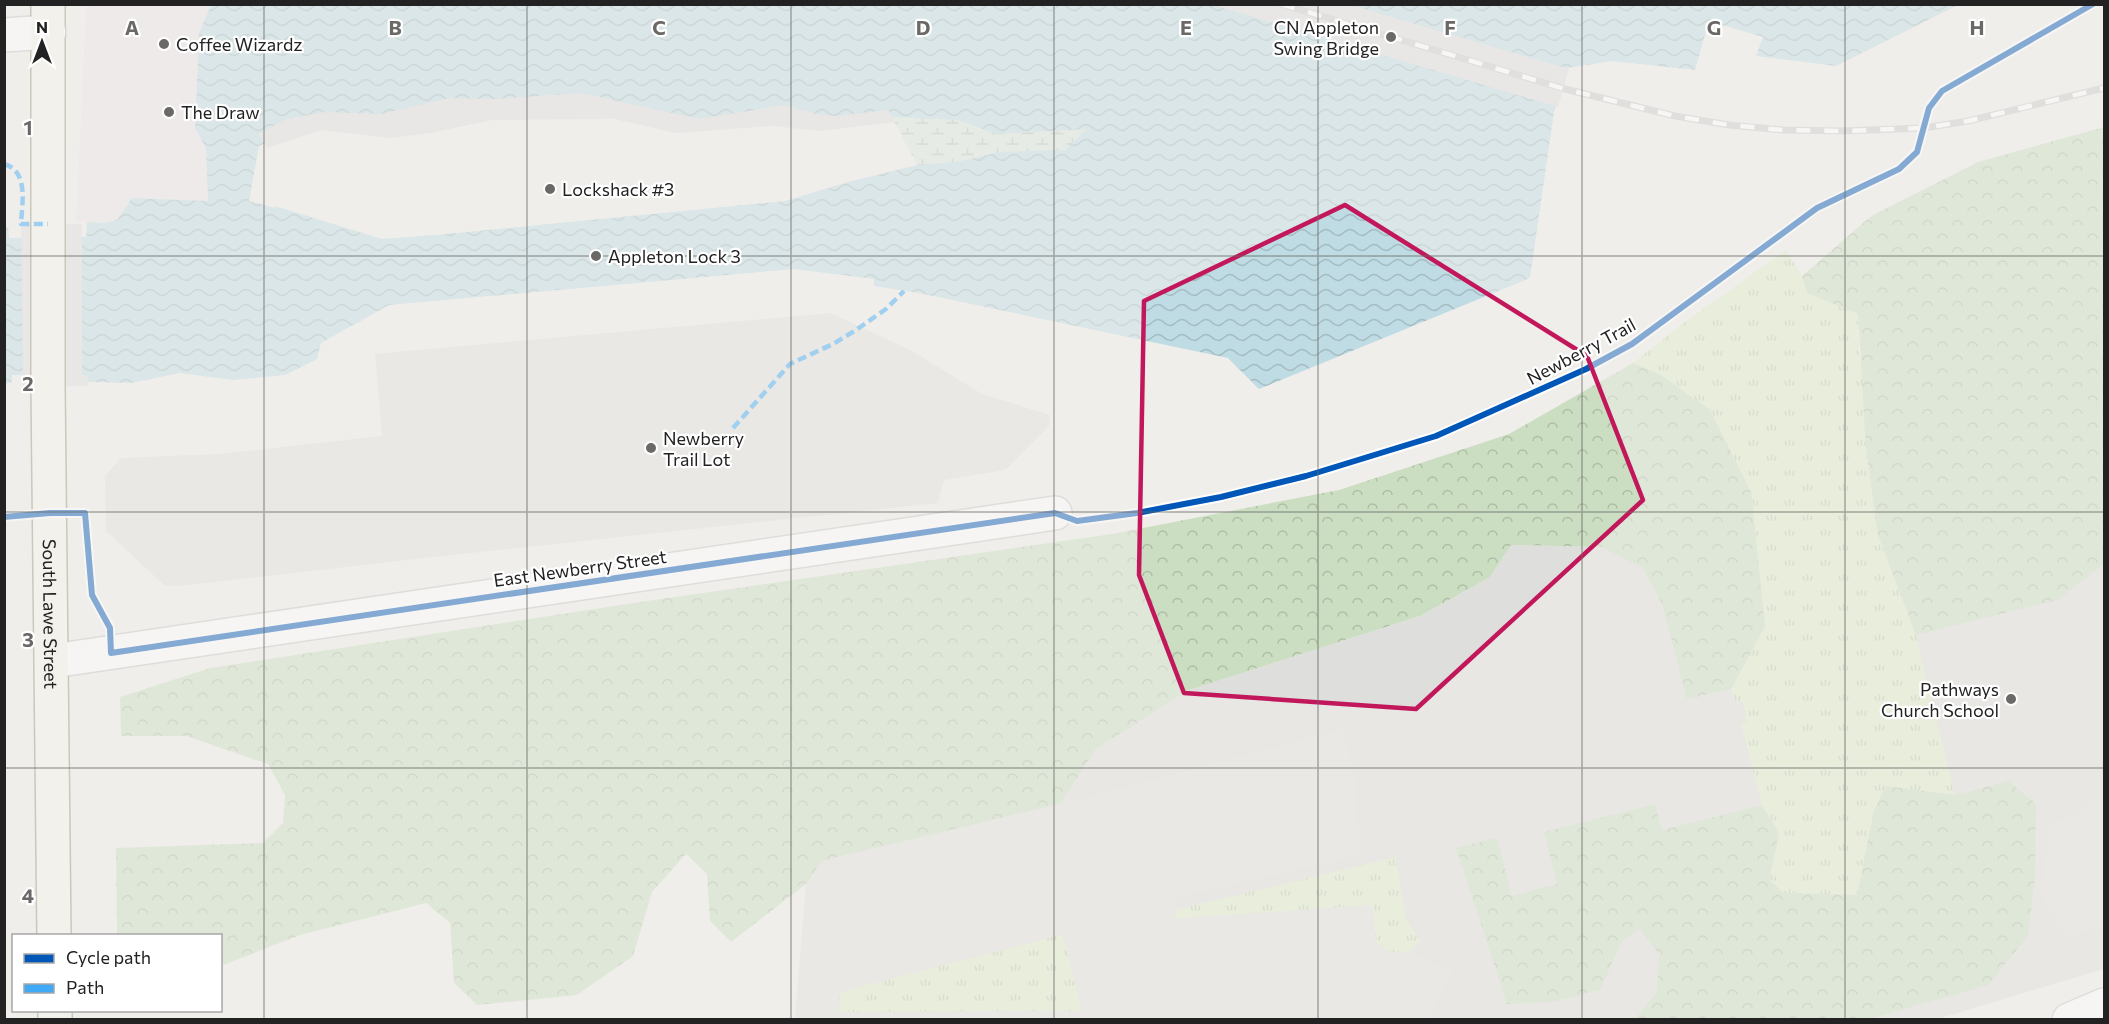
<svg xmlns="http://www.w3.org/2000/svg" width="2109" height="1024" font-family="Commissioner,sans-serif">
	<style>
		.industrial { fill: #ede4e9 }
		.religious { fill: #dededc }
		.grass { fill: url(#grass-tufts) }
		.forest { fill: url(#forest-crowns) }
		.wetland { fill: url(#wetland-marsh) }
		.parking { fill: #e0dfde; fill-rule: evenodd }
		.water { fill: url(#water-waves); fill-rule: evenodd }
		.pier { fill: #dedddd }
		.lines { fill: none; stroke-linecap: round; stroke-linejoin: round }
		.minor-casing { stroke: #c9c8c7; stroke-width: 36 }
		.tertiary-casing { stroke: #c9c8c7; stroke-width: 36 }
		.secondary-casing { stroke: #999a82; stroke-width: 36 }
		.minor { stroke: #fdfcfc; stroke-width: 33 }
		.tertiary { stroke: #fdfcfc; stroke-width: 33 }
		.secondary { stroke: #f4f4ed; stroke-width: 33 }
		.rail-casing { stroke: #ccc; stroke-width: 7 }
		.rail { stroke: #fff; stroke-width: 4.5; stroke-dasharray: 14; stroke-linecap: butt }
		.quiet { stroke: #3fa9f5; stroke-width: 4.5; stroke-dasharray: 9 4.5; stroke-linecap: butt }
		.cycleway-casing { stroke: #fff; stroke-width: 10 }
		.cycleway { stroke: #0057b8; stroke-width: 6 }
		.marked { fill: none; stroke: #c2185b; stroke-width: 4.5; stroke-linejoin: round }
		.grid { fill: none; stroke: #6a6968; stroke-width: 1.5; stroke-opacity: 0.55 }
		.poi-dot { fill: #6a6968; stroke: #fff; stroke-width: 2 }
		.labels { text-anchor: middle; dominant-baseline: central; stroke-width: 4.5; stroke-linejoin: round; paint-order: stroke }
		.poi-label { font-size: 18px; fill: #222; stroke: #fff; text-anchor: start }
		.street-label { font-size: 18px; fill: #222; stroke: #fff }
		.grid-label { font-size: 20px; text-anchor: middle; font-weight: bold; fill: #6a6968; stroke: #fff; stroke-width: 4.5; stroke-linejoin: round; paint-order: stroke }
	</style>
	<defs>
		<pattern id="grass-tufts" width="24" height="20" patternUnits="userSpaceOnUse" patternTransform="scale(1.5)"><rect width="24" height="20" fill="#ddeccb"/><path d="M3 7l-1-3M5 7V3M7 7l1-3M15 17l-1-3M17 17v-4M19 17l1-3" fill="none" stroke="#bdcaae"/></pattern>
		<pattern id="forest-crowns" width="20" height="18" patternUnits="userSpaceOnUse" patternTransform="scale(1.5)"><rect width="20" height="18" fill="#cbdec1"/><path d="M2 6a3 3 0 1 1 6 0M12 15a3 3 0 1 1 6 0" fill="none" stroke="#aebea6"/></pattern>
		<pattern id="wetland-marsh" width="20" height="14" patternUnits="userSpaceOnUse" patternTransform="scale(1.5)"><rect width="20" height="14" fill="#d9e6de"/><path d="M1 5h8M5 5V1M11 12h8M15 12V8" fill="none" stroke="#bac5be"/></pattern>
		<pattern id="water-waves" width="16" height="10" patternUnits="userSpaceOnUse" patternTransform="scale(1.5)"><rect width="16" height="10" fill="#bfdbe3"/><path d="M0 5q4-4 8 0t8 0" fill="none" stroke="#a4bcc2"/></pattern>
	</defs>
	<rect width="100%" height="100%" fill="#f0eeeb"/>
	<polygon class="industrial" points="86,5 211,5 199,33 195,128 206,148 208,201 132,198 117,220 104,223 76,222"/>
	<polygon class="religious" points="2104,432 2104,969 1934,1020 800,1020 806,884 822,861 1059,804 1096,749 1189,690 1420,616 1490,577 1511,545 1601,547 1643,568"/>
	<g class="grass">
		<polygon points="1786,250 1802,276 1808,293 1858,314 1859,354 1916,628 1916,636 1955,795 1886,786 1857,895 1784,893 1769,880 1779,833 1762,805 1741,724 1747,722 1742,701 1735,702 1731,689 1765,626 1661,375 1633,363 1681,325"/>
		<polygon points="1396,857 1406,918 1420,941 1409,952 1390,952 1376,942 1372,905 1174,919 1175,910"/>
		<polygon points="1063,934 1083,1011 838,1013 840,992"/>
	</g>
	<g class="forest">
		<polygon points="2104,127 2104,564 2058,600 1916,635 1878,535 1866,449 1858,314 1807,293 1802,276 1871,216 1978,162"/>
		<polygon points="1633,363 1661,375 1710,410 1751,492 1765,626 1731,689 1687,699 1662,604 1643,568 1601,547 1511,545 1490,577 1420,616 1189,690 1096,749 1060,804 822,861 806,884 731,942 710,921 707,874 686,854 652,892 633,956 577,995 477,1005 454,983 450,923 426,903 300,935 221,966 220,936 117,935 116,848 263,843 283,823 285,795 268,764 186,736 121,736 120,697 210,668 640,602 1112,534 1339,490 1509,434"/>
		<polygon points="2008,781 2036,804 2035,878 2028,936 1988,985 1869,1019 1635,1019 1657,992 1659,955 1640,929 1622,941 1600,990 1551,1002 1507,1004 1456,848 1497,838 1512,896 1557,884 1544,832 1655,804 1662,830 1762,805 1779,833 1769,880 1784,893 1857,895 1874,811 1886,786 1955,795"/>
	</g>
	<polygon class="wetland" points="1049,91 1136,137 921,176 917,165 888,110"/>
	<g class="parking">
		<polygon points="831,313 912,351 982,394 1050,415 1049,426 1005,470 944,480 938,503 424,558 179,586 164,585 106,531 105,476 121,458 219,454 382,436 375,354"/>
		<path d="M1343,729L1353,768L1361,855L1175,898V919L1372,905L1376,942L1390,952H1409L1453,970L1430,1019H795L806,884L822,861L1060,804ZM1063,934L1082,1011L838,1012L840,992Z"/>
		<polygon points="2104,793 2104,928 2064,936 2040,891 2050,826"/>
	</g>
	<path class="water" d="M211,5H1958L1836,66L1756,56L1763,37L1709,21L1695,70L1612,61L1568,68L1554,112L1530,278L1259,389L1228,358L919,293L874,286V279L794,269L389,305L321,343L317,359L285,375L233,380L180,373L131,383L88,382L87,375H12V382L5,384L4,227H8L9,238L86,237L87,222L105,223L117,220L132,198L208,201L206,148L195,128L199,33ZM628,111L676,133L745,125H818L894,117L959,120L996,134L1087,129L1065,150L1000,152L957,162L917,165L848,182L785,201L436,235L382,239L275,206V208L249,201L259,146L314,123Z"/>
	<g class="pier">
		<polygon points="1213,5 1351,5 1569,69 1558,107"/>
		<polygon points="582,93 699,119 785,105 816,114 836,116 888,110 895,122 820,131 772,126 676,133 615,119 492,120 431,133 390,138 321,130 267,148 258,134 286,119 325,112 381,114 449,98 494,99"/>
		<polygon points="21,224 82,224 82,375 88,375 88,386 23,387"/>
	</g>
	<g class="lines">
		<g class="minor-casing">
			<g id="minor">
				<polyline points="4,35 49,32"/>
				<polyline points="53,661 1055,513"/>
			</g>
		</g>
		<g class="tertiary-casing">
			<polyline id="tertiary" points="2069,1020 2104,1005"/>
		</g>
		<g class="secondary-casing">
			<g id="secondary">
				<path id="s1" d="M48,4V386L54,936"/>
				<polyline points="55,1010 55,1020"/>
			</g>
		</g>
		<use href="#minor" class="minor"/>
		<use href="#tertiary" class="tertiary"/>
		<use href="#secondary" class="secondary"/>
		<g class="rail-casing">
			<polyline id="rail" points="1281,4 1565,89 1675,116 1729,125 1783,130 1843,131 1924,128 1968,121 2104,88"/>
		</g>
		<use href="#rail" class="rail"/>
		<g class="quiet">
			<path d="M4,164C29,171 22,203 21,224H48"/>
			<polyline points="733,428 790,364 833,344 856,330 886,309 904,291"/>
		</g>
		<g class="cycleway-casing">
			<polyline id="cycleway" points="4,517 50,513 85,513 92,595 110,628 111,653 1055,513 1077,521 1137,513 1221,497 1306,476 1436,436 1586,369 1632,344 1817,208 1899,169 1917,152 1929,108 1942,91 2093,4"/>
		</g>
		<use href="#cycleway" class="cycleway"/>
	</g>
	<path d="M0 0H2109V1024H0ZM1345,205L1587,356L1643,500L1416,709L1184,693L1139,575L1144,301Z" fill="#f0eeeb" fill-opacity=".55" fill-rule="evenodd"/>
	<path class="marked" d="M1345,205L1587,356L1643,500L1416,709L1184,693L1139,575L1144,301Z"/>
	<path class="grid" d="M264,4V1020M527,4V1020M791,4V1020M1054,4V1020M1318,4V1020M1582,4V1020M1845,4V1020M4,256H2104M4,512H2104M4,768H2104"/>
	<g class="poi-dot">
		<circle cx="1391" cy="37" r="6"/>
		<circle cx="164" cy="44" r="6"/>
		<circle cx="169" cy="112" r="6"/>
		<circle cx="550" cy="189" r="6"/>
		<circle cx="596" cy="256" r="6"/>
		<circle cx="651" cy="448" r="6"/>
		<circle cx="2011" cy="699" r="6"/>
	</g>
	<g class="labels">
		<g class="poi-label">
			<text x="1379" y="27" text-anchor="end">CN Appleton<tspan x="1379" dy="21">Swing Bridge</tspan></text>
			<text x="176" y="44">Coffee Wizardz</text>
			<text x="181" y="112">The Draw</text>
			<text x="562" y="189">Lockshack #3</text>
			<text x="608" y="256">Appleton Lock 3</text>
			<text x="663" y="438">Newberry<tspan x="663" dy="21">Trail Lot</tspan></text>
			<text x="1999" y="689" text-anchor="end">Pathways<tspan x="1999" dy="21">Church School</tspan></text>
		</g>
		<g class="street-label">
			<text transform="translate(1581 351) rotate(-28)">Newberry Trail</text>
			<text transform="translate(580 568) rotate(-8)">East Newberry Street</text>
			<text stroke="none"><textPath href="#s1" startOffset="610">South Lawe Street</textPath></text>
		</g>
	</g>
	<g class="grid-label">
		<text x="132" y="35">A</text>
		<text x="395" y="35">B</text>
		<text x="659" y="35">C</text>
		<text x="923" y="35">D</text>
		<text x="1186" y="35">E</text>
		<text x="1450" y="35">F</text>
		<text x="1714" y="35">G</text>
		<text x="1977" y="35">H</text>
		<text x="28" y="135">1</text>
		<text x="28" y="391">2</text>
		<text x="28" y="647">3</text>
		<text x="28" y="903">4</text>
	</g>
	<rect width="2109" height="1024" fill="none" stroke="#222222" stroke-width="12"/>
	<rect x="12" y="934" width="210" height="78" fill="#ffffff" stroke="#a7a7a7" stroke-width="1.5"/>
	<rect x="24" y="954" width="30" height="9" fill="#0057b8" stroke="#a7a7a7" stroke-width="1.5"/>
	<text x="66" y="964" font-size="18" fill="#222222">Cycle path</text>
	<rect x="24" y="984" width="30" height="9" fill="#3fa9f5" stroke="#a7a7a7" stroke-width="1.5"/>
	<text x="66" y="994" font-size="18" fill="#222222">Path</text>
	<g transform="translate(42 42)" stroke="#ffffff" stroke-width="4.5" paint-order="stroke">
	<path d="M0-4.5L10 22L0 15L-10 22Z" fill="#222222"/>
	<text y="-9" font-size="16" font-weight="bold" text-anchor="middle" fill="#222222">N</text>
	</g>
</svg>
